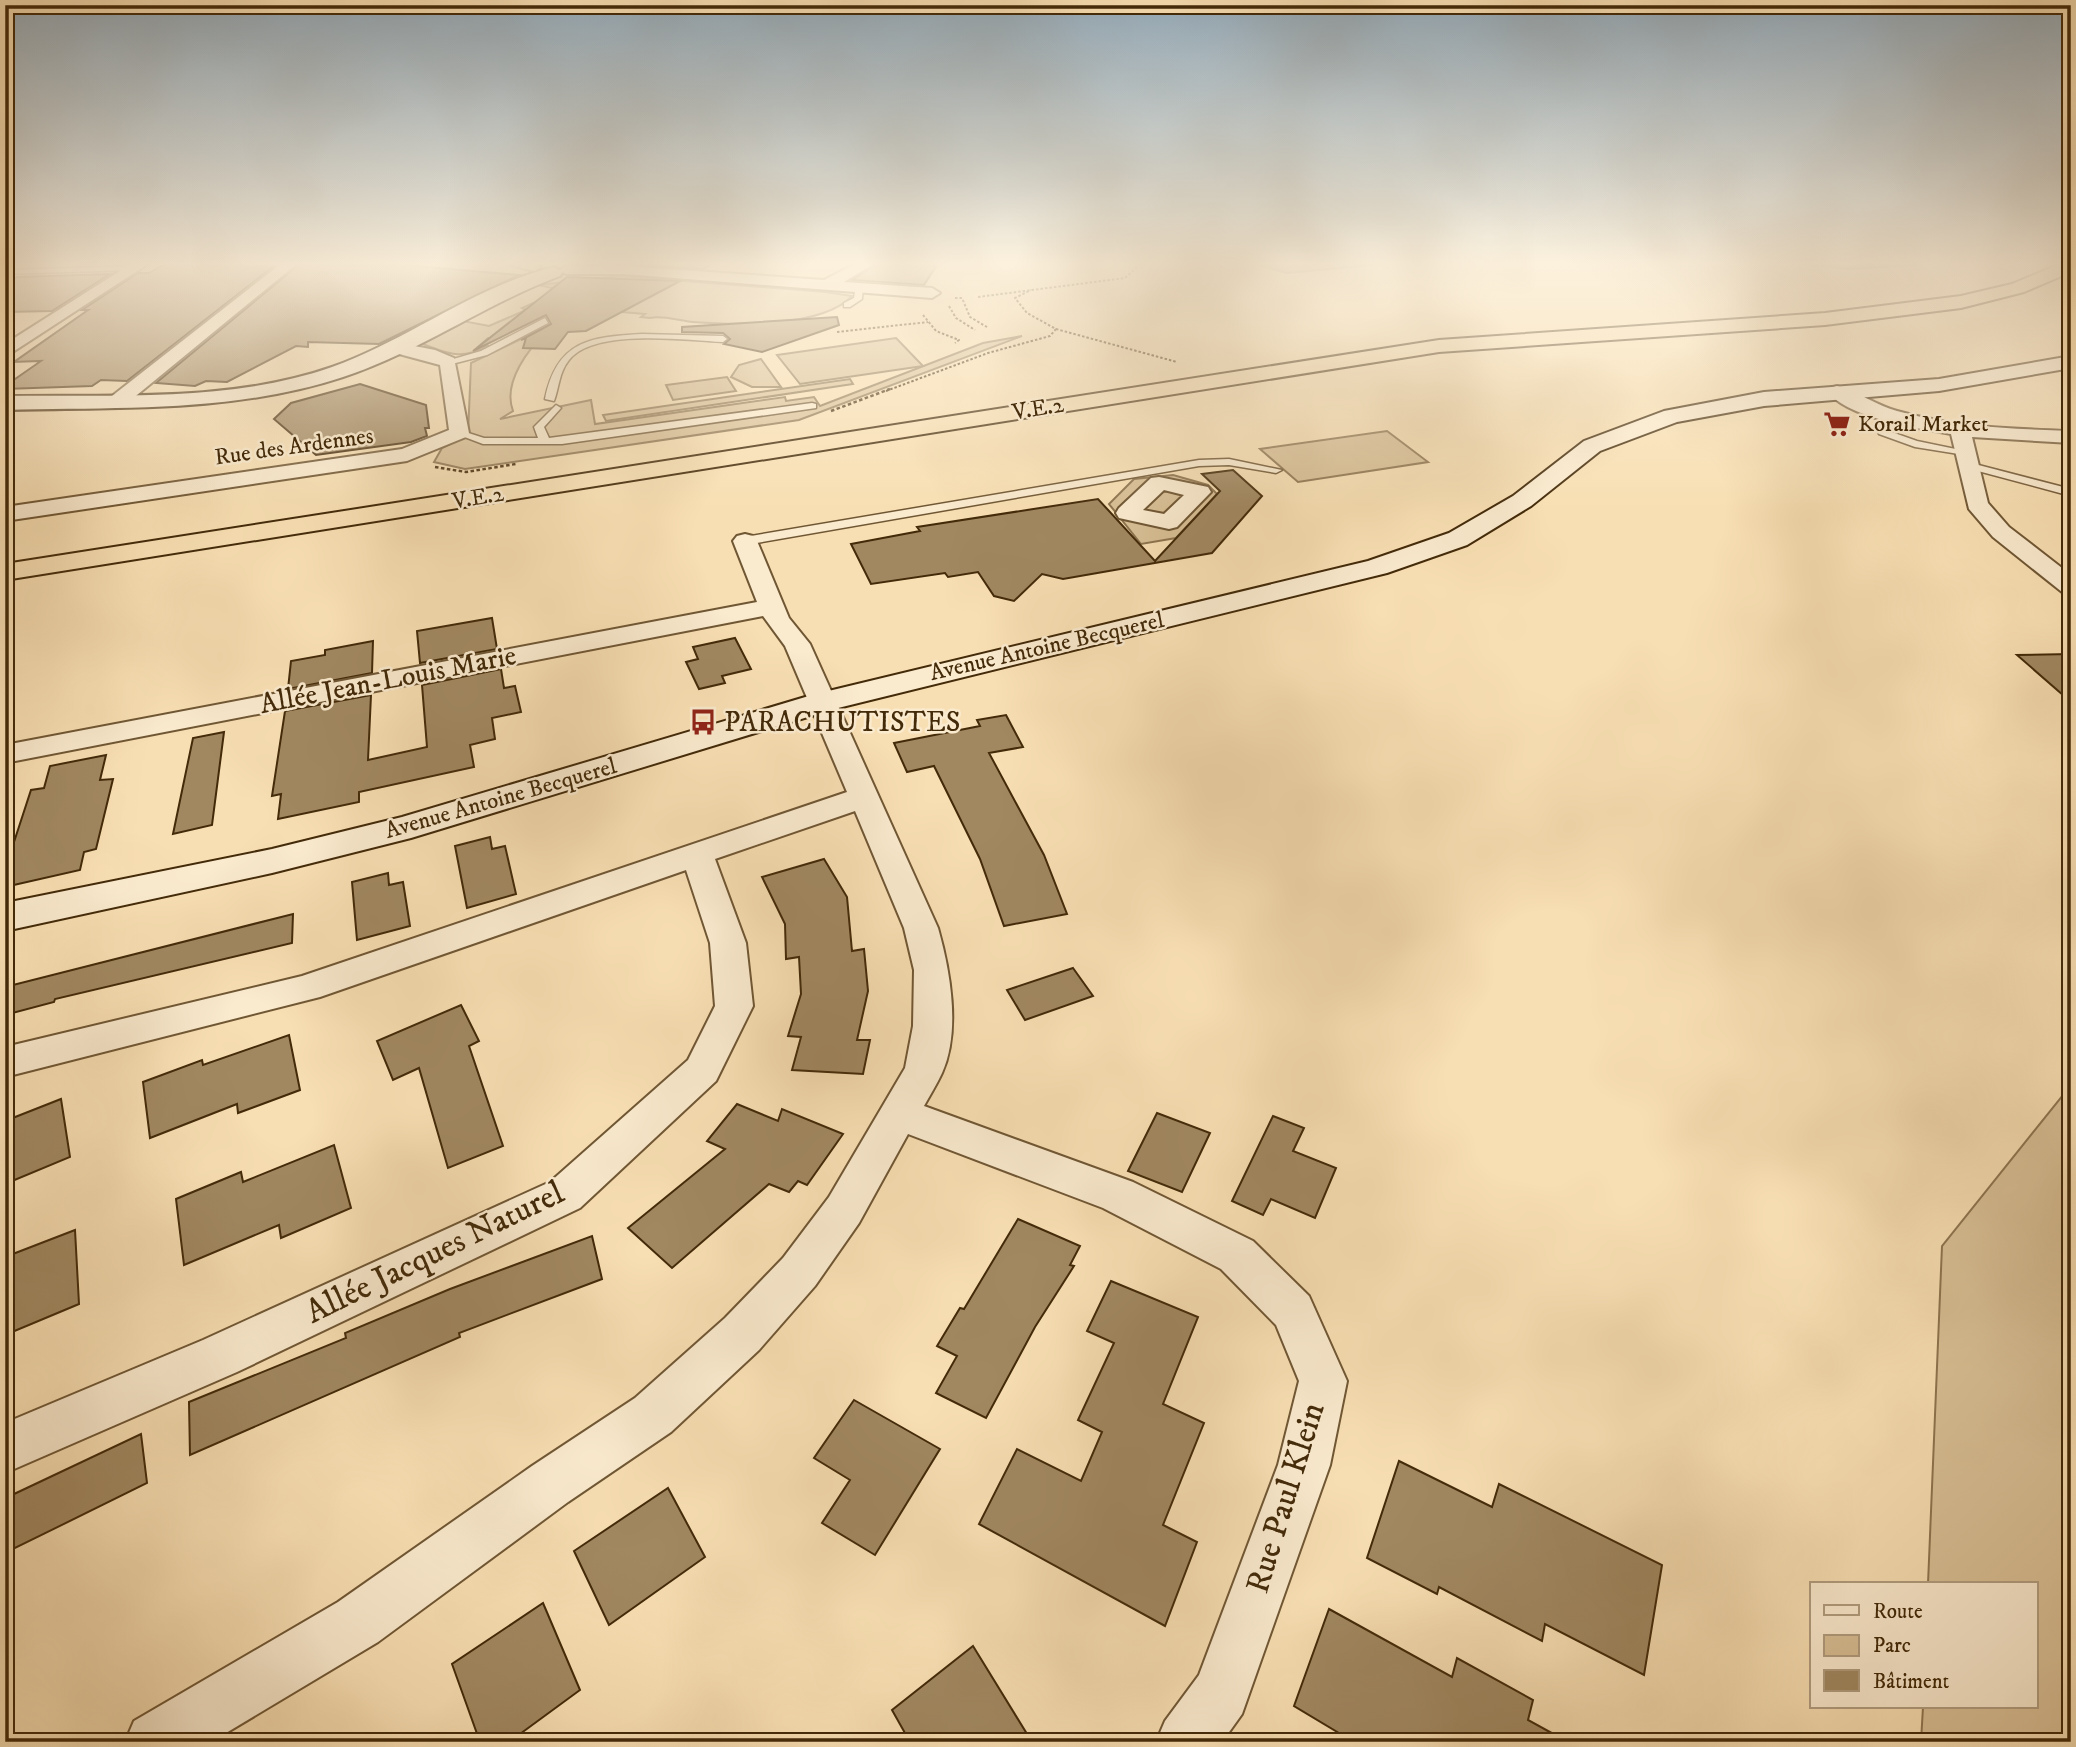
<svg xmlns="http://www.w3.org/2000/svg" width="2076" height="1747" font-family="'IM FELL DW Pica',serif">
	<style>
		.green { fill: #d9c096; stroke: #8e7550; stroke-width: 2 }
		.water { fill: #baa179; stroke: #8a714c; stroke-width: 2 }
		.building { fill: #a18861; stroke: #432a09; stroke-width: 2 }
		.lines { fill: none; stroke-linecap: round; stroke-linejoin: round }
		.lane-casing { stroke: #705734; stroke-width: 3 }
		.street-casing { stroke: #705734; stroke-width: 4 }
		.secondary-casing { stroke: #432a09; stroke-width: 4 }
		.highway-casing { stroke: #432a09; stroke-width: 4 }
		.path-far1 { stroke: #432a09; stroke-width: 2; stroke-dasharray: 2.5 2; stroke-linecap: butt }
		.path { stroke: #432a09; stroke-width: 2.5; stroke-dasharray: 3.5 2.5; stroke-linecap: butt }
		.lane { fill: #faeace; fill-rule: evenodd }
		.street { fill: #faeace; fill-rule: evenodd }
		.secondary { fill: #faeace; fill-rule: evenodd }
		.highway { fill: #f8dfb3; fill-rule: evenodd }
		.labels { text-anchor: middle; dominant-baseline: central; stroke-width: 5; stroke-linejoin: round; paint-order: stroke }
		.far-street-label { font-size: 23px; fill: #432a09; stroke: #faeace }
		.far-poi-label { font-size: 23px; fill: #432a09; stroke: #faeace; text-anchor: start }
		.street-label { font-size: 28px; fill: #432a09; stroke: #faeace }
		.poi-label { font-size: 28px; fill: #432a09; stroke: #faeace; text-anchor: start }
		.near-street-label { font-size: 33px; fill: #432a09; stroke: #faeace }
	</style>
	<rect width="100%" height="100%" fill="#f8dfb3"/>
	<filter id="stains"><feTurbulence type="fractalNoise" baseFrequency=".00286" numOctaves="4"/><feColorMatrix values="0 0 0 0 .2 0 0 0 0 .09 0 0 0 0 .02 0 0 0 .5 -.17"/></filter>
	<radialGradient id="worn" r=".72"><stop offset=".6" stop-color="#630" stop-opacity="0"/><stop offset="1" stop-color="#630" stop-opacity=".3"/></radialGradient>
	<g class="green">
		<path d="M620,276L825,292L852,296C822,328 734,325 693,322C680,321 663,315 650,318L641,317L645,314L622,312L638,303L599,302L530,318L499,338H488L479,346H487C462,360 448,354 423,344L463,321L489,326L526,310L522,308L562,290L538,285Z"/>
		<path d="M542,329L547,330C528,350 502,382 513,411L500,419L591,400L595,424L785,397L786,401L814,397L820,406L983,343L1022,336L799,420L465,469L434,462L442,448L468,435L471,363Z"/>
		<polygon points="896,338 923,366 800,384 777,355"/>
		<polygon points="761,359 781,387 752,387 731,377 739,365"/>
		<polygon points="727,377 736,391 673,400 666,385"/>
		<polygon points="850,379 853,384 606,421 603,415"/>
		<polygon points="1387,431 1428,462 1298,482 1260,449"/>
		<polygon points="1173,475 1208,485 1217,494 1176,538 1141,544 1109,504 1134,479"/>
		<polygon points="2071,1085 2071,1742 1921,1742 1923,1707 2036,1707 2036,1584 1928,1584 1942,1246"/>
	</g>
	<g class="water">
		<polygon points="1248,262 1405,262 1287,273"/>
		<polygon points="1794,262 1924,262 1916,265 1847,269"/>
	</g>
	<g class="building">
		<polygon points="188,262 279,262 127,381 101,380 92,386 5,389 5,386 41,361 14,362 88,310 82,310 138,273 149,273 165,264"/>
		<polygon points="302,262 371,262 519,275 379,344 308,342 308,347 296,346 227,382 206,381 195,386 156,383"/>
		<polygon points="585,262 716,262 703,269"/>
		<polygon points="879,262 939,262 924,285 852,280"/>
		<polygon points="110,274 52,311 5,312 5,283 17,277"/>
		<polygon points="567,277 680,281 586,331 568,332 555,349 523,348 526,338 521,340 551,324 546,315 473,351"/>
		<polygon points="837,317 839,325 762,352 724,344 730,339 723,333 682,332 682,327"/>
		<polygon points="360,384 426,405 429,428 425,428 427,436 411,442 316,455 274,419 291,403"/>
		<polygon points="1233,470 1262,496 1212,553 1063,579 1042,574 1014,601 994,596 978,572 948,577 945,573 871,584 851,544 920,531 917,527 1098,499 1155,561 1220,491 1202,474"/>
		<polygon points="492,618 497,649 420,663 417,631"/>
		<polygon points="735,638 751,669 722,676 725,683 699,689 686,662 698,659 693,647"/>
		<polygon points="373,641 372,673 288,689 291,661 325,655 325,650"/>
		<polygon points="2071,654 2071,702 2017,655"/>
		<polygon points="501,669 504,688 515,686 521,712 492,718 495,739 470,745 474,767 359,792 359,802 278,819 281,794 272,796 285,711 371,695 368,760 427,747 422,685"/>
		<polygon points="1006,715 1023,747 989,753 1044,855 1067,914 1004,926 980,859 934,766 907,772 894,743 980,726 977,720"/>
		<polygon points="224,732 212,825 173,834 193,738"/>
		<polygon points="106,755 100,780 113,779 96,849 84,852 80,870 5,887 5,844 14,842 31,790 44,788 50,766"/>
		<polygon points="490,837 492,849 505,846 516,894 467,908 455,846"/>
		<polygon points="824,859 847,897 852,951 864,949 868,991 857,1040 870,1040 863,1074 792,1070 801,1037 788,1036 801,994 799,957 786,959 785,924 762,877"/>
		<polygon points="388,873 389,885 403,882 410,926 357,940 352,882"/>
		<polygon points="293,914 292,943 55,999 54,1002 5,1015 5,987"/>
		<polygon points="1073,968 1093,996 1025,1020 1007,990"/>
		<polygon points="461,1005 479,1041 469,1046 503,1146 448,1168 419,1068 393,1080 377,1041"/>
		<polygon points="289,1035 300,1090 238,1113 237,1104 150,1138 143,1082 202,1060 203,1065"/>
		<polygon points="61,1099 70,1157 5,1184 5,1121"/>
		<polygon points="737,1104 778,1121 782,1109 843,1134 807,1185 798,1181 789,1192 769,1184 672,1268 628,1228 725,1149 707,1141"/>
		<polygon points="1157,1113 1210,1133 1182,1192 1128,1171"/>
		<polygon points="1273,1116 1304,1128 1293,1151 1336,1168 1315,1218 1271,1199 1263,1215 1232,1201"/>
		<polygon points="334,1145 351,1208 281,1238 279,1225 184,1265 176,1199 241,1172 243,1182"/>
		<polygon points="1018,1219 1080,1246 1070,1265 1074,1266 1035,1327 986,1418 936,1393 957,1356 937,1346 960,1308 964,1309"/>
		<polygon points="75,1230 79,1304 5,1335 5,1257"/>
		<polygon points="592,1236 602,1279 459,1333 460,1337 190,1455 189,1402 346,1338 345,1333 450,1289"/>
		<polygon points="1111,1281 1198,1317 1163,1404 1204,1423 1163,1525 1197,1542 1165,1626 979,1524 1017,1449 1081,1481 1102,1432 1078,1420 1114,1343 1087,1331"/>
		<polygon points="854,1400 940,1449 875,1555 822,1523 850,1480 814,1458"/>
		<polygon points="141,1434 147,1483 13,1549 12,1495"/>
		<polygon points="1399,1461 1492,1507 1499,1484 1662,1565 1644,1675 1545,1624 1542,1641 1439,1587 1437,1594 1367,1558"/>
		<polygon points="668,1488 705,1557 609,1625 574,1551"/>
		<polygon points="543,1603 580,1690 509,1742 480,1742 452,1664"/>
		<polygon points="1329,1609 1452,1677 1457,1658 1533,1700 1528,1720 1568,1742 1354,1742 1294,1706"/>
		<polygon points="973,1646 1032,1742 910,1742 892,1710"/>
	</g>
	<g class="lines">
		<g class="lane-casing">
			<g id="lane">
				<polygon points="137,266 134,270 5,274 5,270"/>
				<polygon points="856,285 863,287 862,299 850,307 844,307 844,303 854,298"/>
				<polygon points="545,318 548,323 487,355 448,365 443,362 481,351"/>
				<path d="M642,334L723,336L727,339L723,342C685,340 594,328 569,360C559,372 559,388 554,401L545,399C557,341 589,337 642,334Z"/>
				<polygon points="812,403 816,404 816,408 562,444 483,444 454,433 459,430 484,438 538,438 534,427 556,405 561,408 544,427 549,438"/>
				<polygon points="1883,429 1917,441 1970,452 1965,455 1915,447 1879,434 1878,432"/>
				<polygon points="1229,459 1282,470 1276,473 1229,465 1199,466 745,545 739,541 745,537 1199,460"/>
				<polygon points="1967,462 2071,489 2071,496 1963,467 1963,463"/>
			</g>
		</g>
		<g class="street-casing">
			<g id="street">
				<polygon points="134,262 151,262 5,357 5,344"/>
				<polygon points="283,262 299,262 126,404 112,404 110,400 112,396"/>
				<polygon points="501,262 531,262 541,267 534,271"/>
				<polygon points="859,262 877,262 844,282 932,288 940,293 932,298 623,274 566,274 559,270 566,266 623,266 824,280"/>
				<polygon points="394,342 435,350 454,358 469,433 466,437 407,461 5,521 5,507 402,449 449,430 440,365 388,351 385,347"/>
				<path d="M1837,386C1858,392 1876,405 1897,411C1953,427 2013,429 2071,431V443L1972,437L1988,503L2009,527L2071,575V594L2062,592L1993,537L1969,509L1951,434C1920,429 1848,418 1828,392L1830,388Z"/>
				<path d="M1159,477L1208,487L1211,492L1177,527L1169,529L1119,518L1116,513L1119,508L1151,478ZM1164,490L1184,495L1164,514L1143,510Z"/>
				<path d="M745,534L753,536L757,541L789,618L810,644L938,928C950,970 961,1031 942,1073C937,1084 930,1095 924,1106L1133,1182L1253,1241L1309,1296L1347,1381L1330,1465L1242,1714L1222,1742H1156L1165,1721L1199,1675L1278,1465L1299,1381L1276,1325L1221,1269L1103,1208L908,1134L859,1223L815,1286L759,1350L671,1432L568,1502L378,1642L211,1742H125L134,1721L338,1602L532,1466L635,1398L725,1318L783,1258L829,1197L905,1068L913,1026L914,970L904,928L855,811L715,859L746,943L753,1006L716,1081L580,1208L237,1372L5,1473V1423L203,1340L550,1182L688,1060L715,1006L710,943L686,870L320,997L5,1077V1047L302,976L847,792L785,646L763,616L5,763V745L757,602L733,541L737,536Z"/>
			</g>
		</g>
		<g class="secondary-casing">
			<g id="secondary">
				<path d="M554,267L563,272L560,276C485,304 419,352 343,377C234,413 119,407 5,410V396C113,394 229,403 332,367C408,340 475,286 554,267Z"/>
				<polygon points="2071,356 2071,368 1939,391 1764,406 1677,422 1600,451 1531,506 1467,545 1387,573 834,709 411,838 272,873 5,931 5,903 272,849 402,817 812,695 1368,561 1449,533 1513,496 1584,441 1664,411 1764,392 1939,379"/>
			</g>
		</g>
		<g class="highway-casing">
			<polygon id="highway" points="2065,262 2071,262 2071,272 2024,292 1961,308 1825,325 1439,352 5,580 5,564 1439,340 1825,313 1961,296 2012,284"/>
		</g>
		<g class="path-far1">
			<polyline points="978,297 1125,278 1143,262"/>
			<polyline points="955,298 962,298 970,317 987,327"/>
			<polyline points="949,306 956,318 975,330"/>
			<polyline points="923,315 936,331 959,340 955,343"/>
			<polyline points="1056,329 1177,362"/>
			<polyline points="837,332 928,322"/>
			<polyline points="886,391 988,353 1050,336 1056,329 1027,313 1015,298 1031,290"/>
		</g>
		<g class="path">
			<polyline points="831,411 890,389"/>
			<polyline points="435,467 466,472 516,464"/>
		</g>
		<use href="#lane" class="lane"/>
		<use href="#street" class="street"/>
		<use href="#secondary" class="secondary"/>
		<use href="#highway" class="highway"/>
	</g>
	<linearGradient id="sky" x2="0" y2="1"><stop stop-color="#95acbc"/><stop offset="0.52" stop-color="#fcf1dd"/><stop offset="1" stop-color="#fcf1dd" stop-opacity="0"/></linearGradient>
	<rect width="2076" height="507" fill="url(#sky)"/>
	<defs>
		<g id="supermarket-bare" transform="scale(2.1)"><path d="M-6-5.5h2.5l.6 2H6L4.5 2H-2.5L-4.4-4H-6ZM-1.5 3.2a1.3 1.3 0 1 0 .1 0ZM3 3.2a1.3 1.3 0 1 0 .1 0Z" fill="#8f2418" stroke="#faeace" stroke-width="2.5" paint-order="stroke"/></g>
		<g id="bus-bare" transform="scale(2.1)"><path d="M-5-6H5V4H4V6H2V4H-2V6H-4V4H-5ZM-3.5-4V0h7V-4ZM-3.5 1.2v1.5H-2V1.2ZM2 1.2v1.5H3.5V1.2Z" fill="#8f2418" stroke="#faeace" stroke-width="2.5" paint-order="stroke"/></g>
	</defs>
	<g fill-rule="evenodd">
		<use href="#supermarket-bare" x="1837" y="424"/>
		<use href="#bus-bare" x="703" y="722"/>
	</g>
	<g class="labels">
		<g class="far-street-label">
			<text transform="translate(1038 409) rotate(-9)">V.E.2</text>
			<text transform="translate(294 447) rotate(-8)">Rue des Ardennes</text>
			<text transform="translate(478 498) rotate(-9)">V.E.2</text>
			<text transform="translate(1047 647) rotate(-13)">Avenue Antoine Becquerel</text>
			<text transform="translate(501 799) rotate(-16)">Avenue Antoine Becquerel</text>
		</g>
		<g class="far-poi-label">
			<text x="1858" y="424">Korail Market</text>
		</g>
		<g class="street-label">
			<text transform="translate(388 680) rotate(-11)">Allée Jean-Louis Marie</text>
		</g>
		<g class="poi-label">
			<text x="724" y="722">PARACHUTISTES</text>
		</g>
		<g class="near-street-label">
			<text transform="translate(435 1253) rotate(-26)">Allée Jacques Naturel</text>
			<text transform="translate(1286 1498) rotate(-73)">Rue Paul Klein</text>
		</g>
	</g>
	<rect width="2076" height="1747" fill="none" stroke="#f8dfb3" stroke-width="28"/>
	<rect x="7" y="7" width="2062" height="1733" fill="none" stroke="#432a09" stroke-width="3.5"/>
	<rect x="14" y="14" width="2048" height="1719" fill="none" stroke="#432a09" stroke-width="2"/>
	<rect x="1810" y="1582" width="228" height="126" fill="#faeace" stroke="#b19d7f" stroke-width="2"/>
	<rect x="1824" y="1605" width="35" height="10" fill="#faeace" stroke="#b19d7f" stroke-width="2"/>
	<text x="1873" y="1618" font-size="21" fill="#432a09">Route</text>
	<rect x="1824" y="1635" width="35" height="21" fill="#d9c096" stroke="#b19d7f" stroke-width="2"/>
	<text x="1873" y="1652" font-size="21" fill="#432a09">Parc</text>
	<rect x="1824" y="1670" width="35" height="21" fill="#a18861" stroke="#b19d7f" stroke-width="2"/>
	<text x="1873" y="1688" font-size="21" fill="#432a09">Bâtiment</text>
	<rect width="100%" height="100%" filter="url(#stains)"/>
	<rect width="100%" height="100%" fill="url(#worn)"/>
</svg>
